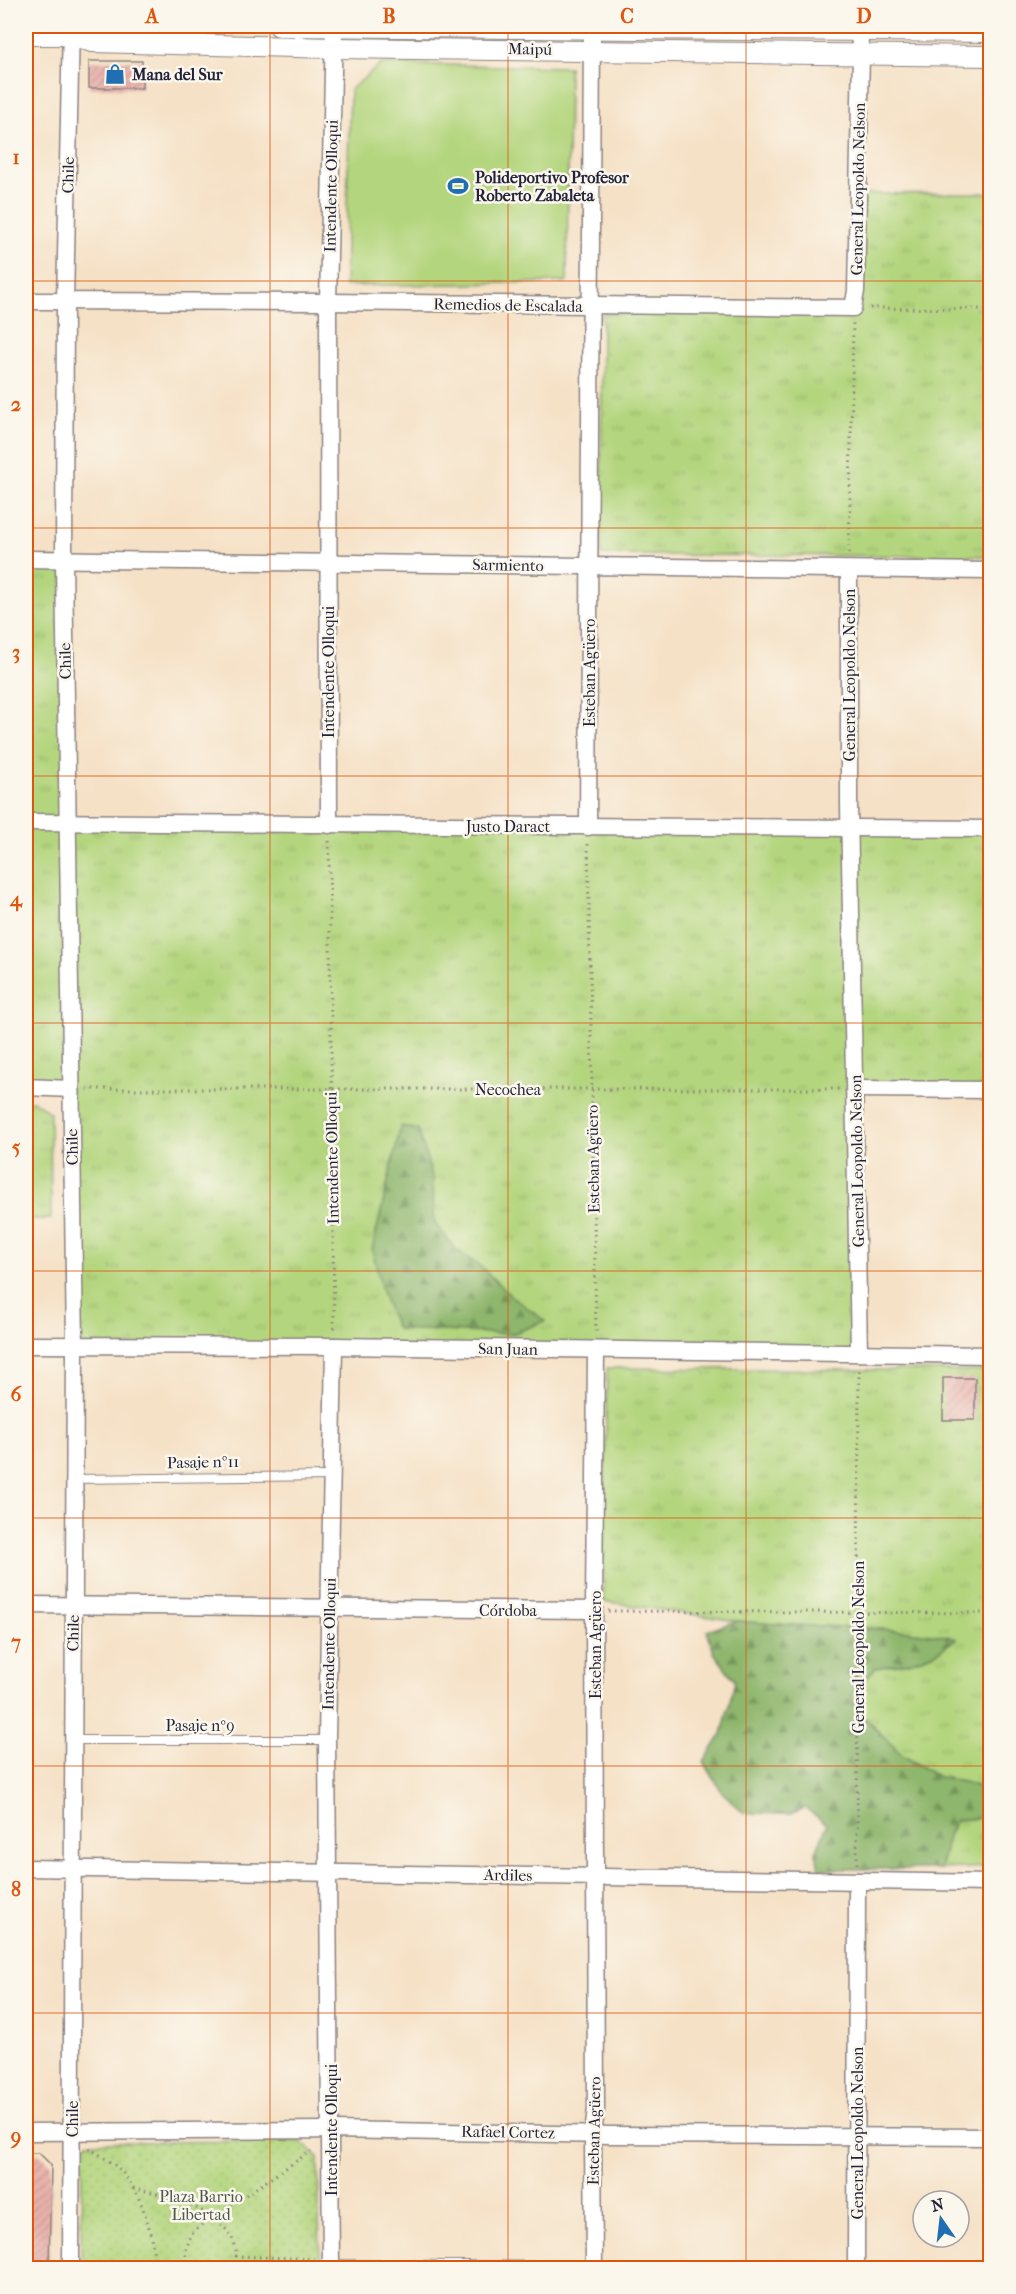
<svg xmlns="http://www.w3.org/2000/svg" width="1016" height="2294" font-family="'IM FELL French Canon',serif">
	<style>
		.grass { fill: url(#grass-tufts); stroke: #6a7c5c; stroke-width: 1.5 }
		.forest { fill: url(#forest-firs); stroke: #586c54; stroke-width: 1.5 }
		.park { fill: url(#park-dots); stroke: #6a7c5c; stroke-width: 1.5 }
		.pitch { fill: #b3d57d; stroke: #6a7c5c; stroke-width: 1.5 }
		.building { fill: url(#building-hatch) }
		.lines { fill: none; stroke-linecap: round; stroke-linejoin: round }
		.service-casing { stroke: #8c8280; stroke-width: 10 }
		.minor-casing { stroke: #8c8280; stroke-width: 19 }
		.tertiary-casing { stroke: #8c8280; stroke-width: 22 }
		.path { stroke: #8c8280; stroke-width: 3; stroke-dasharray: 1.5 4.5; stroke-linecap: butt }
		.service { stroke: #fff; stroke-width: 8 }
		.minor { stroke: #fff; stroke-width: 16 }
		.tertiary { stroke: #fff; stroke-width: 20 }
		.grid { fill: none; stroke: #de560e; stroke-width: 1.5; stroke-opacity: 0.55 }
		.labels { text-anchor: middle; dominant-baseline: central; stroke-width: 5; stroke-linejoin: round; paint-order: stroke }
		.street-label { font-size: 16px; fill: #22223b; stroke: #fbf7ec }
		.poi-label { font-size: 16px; font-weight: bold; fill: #22223b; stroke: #fbf7ec; text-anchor: start }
		.park-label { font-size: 16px; fill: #4e584f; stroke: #fbf7ec }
		.neatline { fill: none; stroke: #de560e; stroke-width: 2 }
		.grid-label { font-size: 20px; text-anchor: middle; font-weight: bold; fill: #de560e }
	</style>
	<defs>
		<pattern id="grass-tufts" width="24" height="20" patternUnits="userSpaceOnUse" patternTransform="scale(1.5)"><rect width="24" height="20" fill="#b3d57d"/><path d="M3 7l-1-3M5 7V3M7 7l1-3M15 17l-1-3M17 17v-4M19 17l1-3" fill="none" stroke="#9ab76d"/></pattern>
		<pattern id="forest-firs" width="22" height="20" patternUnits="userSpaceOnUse" patternTransform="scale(1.5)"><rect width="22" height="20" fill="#8eb66c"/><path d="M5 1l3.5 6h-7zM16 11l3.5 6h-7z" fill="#74945a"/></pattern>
		<pattern id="park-dots" width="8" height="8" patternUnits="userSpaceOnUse" patternTransform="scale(1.5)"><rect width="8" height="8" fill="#b3d57d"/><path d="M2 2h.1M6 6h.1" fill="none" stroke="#9ab76d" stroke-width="1.8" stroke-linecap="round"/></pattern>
		<pattern id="building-hatch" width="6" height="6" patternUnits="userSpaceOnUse" patternTransform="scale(1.5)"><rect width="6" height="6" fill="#e8b1ac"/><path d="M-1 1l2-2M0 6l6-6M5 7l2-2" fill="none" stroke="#c79895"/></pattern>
	</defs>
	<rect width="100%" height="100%" fill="#fbf7ec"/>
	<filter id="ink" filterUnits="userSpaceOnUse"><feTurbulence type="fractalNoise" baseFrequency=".0167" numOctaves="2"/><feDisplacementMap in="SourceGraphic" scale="12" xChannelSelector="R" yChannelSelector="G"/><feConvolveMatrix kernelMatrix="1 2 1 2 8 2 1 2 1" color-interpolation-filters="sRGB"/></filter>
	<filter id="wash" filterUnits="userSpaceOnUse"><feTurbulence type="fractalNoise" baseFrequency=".008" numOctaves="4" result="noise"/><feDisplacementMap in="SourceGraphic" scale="24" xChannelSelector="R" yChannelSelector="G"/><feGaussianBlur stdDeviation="1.35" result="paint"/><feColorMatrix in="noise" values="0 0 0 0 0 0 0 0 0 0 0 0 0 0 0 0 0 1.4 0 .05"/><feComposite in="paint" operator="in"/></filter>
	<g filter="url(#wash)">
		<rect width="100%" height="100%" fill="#f5e1c6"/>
		<g class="grass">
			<polygon points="990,193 990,556 601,555 602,314 853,308 858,194"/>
			<polygon points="26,559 64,560 67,823 990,829 990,1090 856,1089 859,1353 75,1346 71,1089 26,1087"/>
			<polygon points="26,1101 34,1101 50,1113 51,1219 26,1219"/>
			<polygon points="607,1368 990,1371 990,1791 968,1783 938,1777 902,1755 855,1708 852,1694 875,1668 909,1662 935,1653 956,1639 737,1621 603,1601"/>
			<polygon points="990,1817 990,1867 940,1869 948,1836 955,1820"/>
		</g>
		<g class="forest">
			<polygon points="401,1126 418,1130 433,1179 434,1222 456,1250 481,1267 511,1296 545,1321 512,1334 397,1329 384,1298 372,1250"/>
			<path d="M737,1621C810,1628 885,1625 957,1638L935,1653L909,1662L875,1668L852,1694L855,1708L902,1755L938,1777L968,1783L990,1791V1817L955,1820L948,1836L940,1869H819L816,1852L827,1824L805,1808L790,1814L744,1813L722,1792L704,1762L722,1734L735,1681L714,1653L707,1631Z"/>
		</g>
		<polygon class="park" points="300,2141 318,2157 320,2268 81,2268 82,2150 88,2142"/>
		<polygon class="pitch" points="381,64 569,67 567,282 345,286 350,90"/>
		<g id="blocks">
			<g class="building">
				<rect x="89" y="61" width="53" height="27"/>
				<rect x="943" y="1378" width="32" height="42"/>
				<polygon points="26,2153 39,2153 51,2165 49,2268 26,2268"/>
			</g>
		</g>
	</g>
	<g filter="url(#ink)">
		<use href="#blocks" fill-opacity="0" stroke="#8c8280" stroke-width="1.5"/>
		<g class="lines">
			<g class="service-casing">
				<g id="service">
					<polyline points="73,1479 333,1476"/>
					<polyline points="72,1740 327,1740"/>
					<polyline points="331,2264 594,2266"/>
				</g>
			</g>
			<g class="minor-casing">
				<g id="minor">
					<polyline points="71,26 65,302 64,560 75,1346 71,2268"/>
					<polyline points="26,301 328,302 853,308 856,291 861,54 858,26"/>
					<polyline points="26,559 990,571"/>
					<polyline points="849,570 849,805 859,1353"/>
					<polyline points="26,822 990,829"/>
					<polyline points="329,825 328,302 334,26"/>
					<polyline points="588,827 592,26"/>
					<polyline points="26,1087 71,1089"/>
					<polyline points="856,1089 990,1090"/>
					<polyline points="26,1345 334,1346 990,1355"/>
					<polyline points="26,1605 594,1610"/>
					<polyline points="26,1868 990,1883"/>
					<polyline points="26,2132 331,2130 610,2135 990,2137"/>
					<polyline points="331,2268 327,1740 334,1346"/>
					<polyline points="594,2268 593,2134 596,2109 594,1610 596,1351"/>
					<polyline points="856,2268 857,1881"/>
				</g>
			</g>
			<g class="tertiary-casing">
				<g id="tertiary">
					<polyline points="279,26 990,32"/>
					<polyline points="26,35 71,35 92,42 333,48 990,56"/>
				</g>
			</g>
			<g class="path">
				<polyline points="870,308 990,309"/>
				<polyline points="849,553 853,322"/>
				<polyline points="329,841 334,1329"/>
				<polyline points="588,844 596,1335"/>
				<polyline points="87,1089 839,1089"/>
				<polyline points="608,1611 990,1613"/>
				<polyline points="857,1864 859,1370"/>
				<path d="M89,2148C102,2157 117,2164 126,2177C145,2202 153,2237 155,2268"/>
				<path d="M133,2189C169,2193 251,2219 234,2268"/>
				<polyline points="235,2256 315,2259"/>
				<path d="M186,2268C184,2253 187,2243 194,2230L311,2151"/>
			</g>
			<use href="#service" class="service"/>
			<use href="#minor" class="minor"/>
			<use href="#tertiary" class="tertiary"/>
		</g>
	</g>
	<path class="grid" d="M270,26V2268M508,26V2268M746,26V2268M26,281H990M26,528H990M26,776H990M26,1023H990M26,1271H990M26,1518H990M26,1766H990M26,2013H990"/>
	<defs>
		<g id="shop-bare" transform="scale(1.62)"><path d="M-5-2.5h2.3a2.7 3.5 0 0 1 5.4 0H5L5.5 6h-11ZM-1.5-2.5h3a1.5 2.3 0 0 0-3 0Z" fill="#1f6fb2" stroke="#fbf7ec" stroke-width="2.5" paint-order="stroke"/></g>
		<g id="stadium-bare" transform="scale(1.62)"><path d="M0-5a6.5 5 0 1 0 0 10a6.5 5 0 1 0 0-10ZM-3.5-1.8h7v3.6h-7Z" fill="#1f6fb2" stroke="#fbf7ec" stroke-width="2.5" paint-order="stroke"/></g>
	</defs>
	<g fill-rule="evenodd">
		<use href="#shop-bare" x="115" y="74"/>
		<use href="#stadium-bare" x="458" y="186"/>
	</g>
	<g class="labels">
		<g class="street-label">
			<text transform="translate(530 49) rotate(1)">Maipú</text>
			<text transform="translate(68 175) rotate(-89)">Chile</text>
			<text transform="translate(331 186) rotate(-89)">Intendente Olloqui</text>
			<text transform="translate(858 189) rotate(-89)">General Leopoldo Nelson</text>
			<text transform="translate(508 305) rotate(1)">Remedios de Escalada</text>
			<text transform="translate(508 565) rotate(1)">Sarmiento</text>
			<text transform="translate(65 661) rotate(-91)">Chile</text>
			<text transform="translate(328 672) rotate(-90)">Intendente Olloqui</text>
			<text transform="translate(589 673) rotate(-90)">Esteban Agüero</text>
			<text transform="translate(849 675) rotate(-90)">General Leopoldo Nelson</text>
			<text x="508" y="826">Justo Daract</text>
			<text x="508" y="1089">Necochea</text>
			<text transform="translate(72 1147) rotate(-91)">Chile</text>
			<text transform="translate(332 1158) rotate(-91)">Intendente Olloqui</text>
			<text transform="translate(593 1159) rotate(-91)">Esteban Agüero</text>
			<text transform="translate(857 1161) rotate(-91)">General Leopoldo Nelson</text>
			<text transform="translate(508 1349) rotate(1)">San Juan</text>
			<text transform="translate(203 1462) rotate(-1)">Pasaje nº11</text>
			<text x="508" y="1610">Córdoba</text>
			<text transform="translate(73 1633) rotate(-89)">Chile</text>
			<text transform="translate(329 1644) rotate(-89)">Intendente Olloqui</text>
			<text transform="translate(595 1645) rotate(-90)">Esteban Agüero</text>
			<text transform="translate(858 1647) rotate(-90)">General Leopoldo Nelson</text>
			<text x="200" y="1725">Pasaje nº9</text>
			<text transform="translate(508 1875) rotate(1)">Ardiles</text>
			<text transform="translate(72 2119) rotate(-90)">Chile</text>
			<text transform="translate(331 2130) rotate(-90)">Intendente Olloqui</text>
			<text transform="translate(594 2131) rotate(-89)">Esteban Agüero</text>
			<text transform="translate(508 2132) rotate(1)">Rafael Cortez</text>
			<text transform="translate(857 2133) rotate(-90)">General Leopoldo Nelson</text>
		</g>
		<g class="poi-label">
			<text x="132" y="74">Mana del Sur</text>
			<text x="475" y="177">Polideportivo Profesor<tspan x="475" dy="18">Roberto Zabaleta</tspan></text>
		</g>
		<g class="park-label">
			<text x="201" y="2196">Plaza Barrio<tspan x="201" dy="18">Libertad</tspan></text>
		</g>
	</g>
	<rect width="1016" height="2294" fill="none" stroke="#fbf7ec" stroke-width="66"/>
	<g transform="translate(941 2219) rotate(346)"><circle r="28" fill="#fbf7ec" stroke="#a4a2a5" stroke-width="1.5"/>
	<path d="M0-4.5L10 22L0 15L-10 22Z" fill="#1f6fb2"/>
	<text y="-9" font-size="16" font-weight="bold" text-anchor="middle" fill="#22223b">N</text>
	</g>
	<rect x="33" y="33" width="950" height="2228" class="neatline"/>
	<g class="grid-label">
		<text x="152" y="23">A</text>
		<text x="389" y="23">B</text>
		<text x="627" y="23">C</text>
		<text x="864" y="23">D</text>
		<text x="16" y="164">1</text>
		<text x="16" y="411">2</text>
		<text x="16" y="659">3</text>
		<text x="16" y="906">4</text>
		<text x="16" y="1154">5</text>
		<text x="16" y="1401">6</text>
		<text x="16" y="1649">7</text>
		<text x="16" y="1896">8</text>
		<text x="16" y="2144">9</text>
	</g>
</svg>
